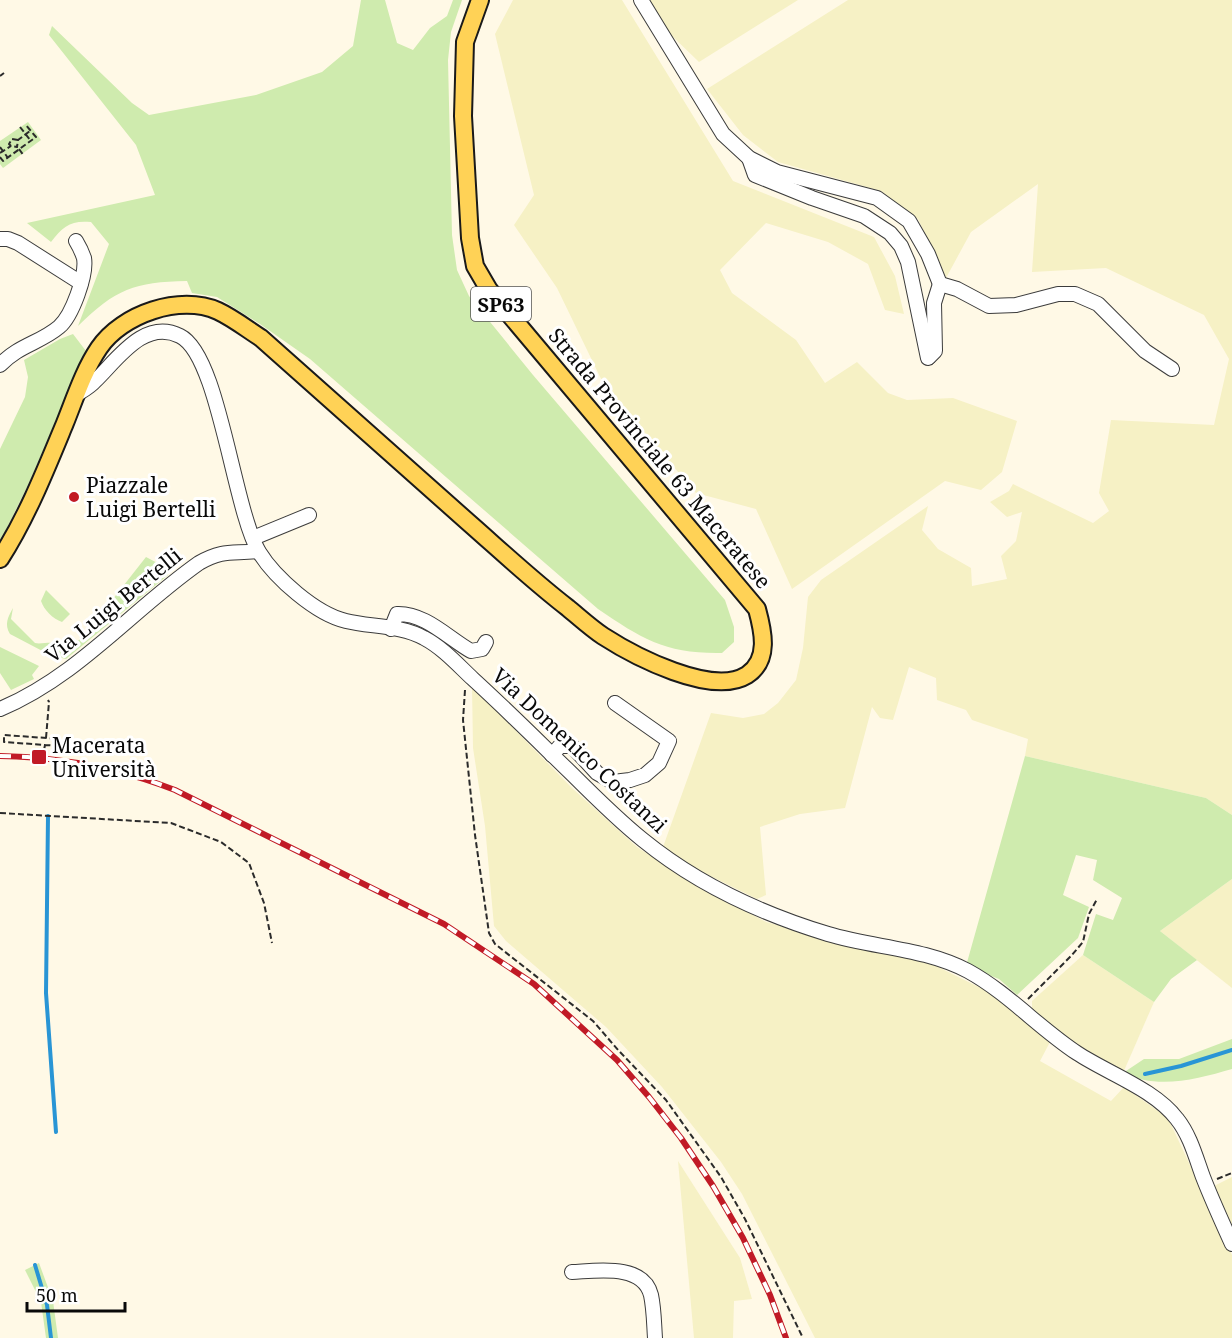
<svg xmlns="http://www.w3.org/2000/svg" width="1232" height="1338" font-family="'Noto Serif',serif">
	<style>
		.farmland { fill: #f6f1c5 }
		.green { fill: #cfebae }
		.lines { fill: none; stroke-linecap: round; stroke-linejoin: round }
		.stream { stroke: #2995d5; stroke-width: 4 }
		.minor-casing { stroke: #3c3c3c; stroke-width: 16 }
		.major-casing { stroke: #1a1a1a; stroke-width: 20 }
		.path { stroke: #2b2b2b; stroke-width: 2; stroke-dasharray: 6 3; stroke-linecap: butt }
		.minor { stroke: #fff; stroke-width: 14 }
		.major { stroke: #ffd256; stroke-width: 16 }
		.rail-casing { stroke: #c11a26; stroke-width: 6 }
		.rail { stroke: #fff; stroke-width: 4; stroke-dasharray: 11; stroke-linecap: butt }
		.poi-dot { fill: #c11a26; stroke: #fff; stroke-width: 2 }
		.labels { text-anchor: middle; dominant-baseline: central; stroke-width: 6; stroke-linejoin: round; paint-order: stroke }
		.shield { fill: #fff; stroke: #535353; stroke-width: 1.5 }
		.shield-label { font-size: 20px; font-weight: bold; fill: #090909 }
		.street-label { font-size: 21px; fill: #090909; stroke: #fff }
		.poi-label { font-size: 21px; fill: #090909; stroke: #fff; text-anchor: start }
	</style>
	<rect width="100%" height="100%" fill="#fff9e6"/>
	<g class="farmland">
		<polygon points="513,0 622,0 733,181 874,237 895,276 904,314 885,310 868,264 828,242 766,223 720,270 732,293 796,340 825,383 857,362 888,393 907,400 953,398 1017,421 1002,472 981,490 945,481 792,589 756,509 696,493 604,385 557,288 514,225 534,195 495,34"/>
		<polygon points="649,0 798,0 699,62 670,34"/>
		<polygon points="848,0 1232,0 1232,815 1206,798 1025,756 1028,739 972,720 966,710 937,700 936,678 909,667 893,720 880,718 872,707 845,808 800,814 760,827 766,895 757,899 694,868 663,847 711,713 743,718 764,714 778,703 796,680 803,648 808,597 821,580 928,506 922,530 938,549 971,568 972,586 1007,579 1001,556 1016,541 1022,512 1007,517 990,502 1009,491 1013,484 1093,523 1109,511 1099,493 1111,420 1214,425 1229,359 1204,315 1106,268 1032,272 1038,184 971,232 946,278 918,219 881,191 778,162 743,135 707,89"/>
		<polygon points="472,686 572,788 637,847 682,876 766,922 877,952 930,963 993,994 1050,1042 1040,1061 1111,1101 1124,1087 1168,1118 1232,1255 1232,1338 815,1338 742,1194 721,1162 662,1087 606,1027 506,941 494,926 485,826 473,748"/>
		<polygon points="1232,879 1232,988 1160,931"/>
		<polygon points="1083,955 1154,1002 1123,1073 1072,1044 1032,1011 1032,1001"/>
		<polygon points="678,1161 740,1258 752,1299 734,1301 733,1338 694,1338"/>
		<polygon points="1232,1177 1232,1225 1214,1186"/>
	</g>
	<g class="green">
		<path d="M361,0H385L397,43L413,50L430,28L447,16L453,0H462L451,32L448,60L452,235L457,270L469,296L533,375L725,600L734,627V642L722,653C666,654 642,639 598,609L310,359L260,324L217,297L192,293L187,281C134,282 116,289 78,326L109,244L91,222C71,220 63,226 51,242L27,223L155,195L136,145L49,35L52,26L132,103L149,115L256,95L322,72L353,46Z"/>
		<polygon points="28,122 41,140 3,168 0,164 0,141"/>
		<polygon points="73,334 86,351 29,483 0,542 0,449 25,397 28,377 24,360 60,339"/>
		<path d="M146,557L165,567L167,566L168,575L66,659L50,655L10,634C4,624 8,617 13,608L11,619L35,643C39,644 42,643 45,643C62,641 67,650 83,637Z"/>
		<path d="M46,590L70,614L62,622C53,619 44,610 41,601Z"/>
		<polygon points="0,647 39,666 32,675 34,679 11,690 0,673"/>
		<polygon points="1025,756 1206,798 1232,815 1232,879 1160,931 1197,960 1171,979 1154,1002 1083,955 1096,914 1113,920 1122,898 1093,880 1097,860 1076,855 1063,895 1089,907 1078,938 1017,995 999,979 966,966"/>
		<path d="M1232,1039V1069C1197,1079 1158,1090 1123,1073L1144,1059H1179Z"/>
		<polygon points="39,1263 53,1301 58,1338 46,1338 41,1302 25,1270"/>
	</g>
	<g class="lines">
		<g class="stream">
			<polyline points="48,816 46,993 56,1132"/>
			<polyline points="1145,1074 1181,1066 1232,1050"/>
			<polyline points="35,1265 47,1305 51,1338"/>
		</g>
		<g class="minor-casing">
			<g id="minor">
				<polyline points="641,0 723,134 749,158 777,172 877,198 909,221 928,254 940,284"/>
				<polyline points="749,158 755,175 812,198 864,216 890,233 901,246 908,262 928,358"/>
				<polyline points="0,239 8,239 18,243 81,283"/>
				<polyline points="940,284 957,289 989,306 1016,305 1058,294 1075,294 1098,304 1145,351 1172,369"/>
				<polyline points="929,357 935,351 934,303 940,284"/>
				<path d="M0,365C19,345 40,343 59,327C72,316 87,275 84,258C82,252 79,246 76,241"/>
				<path d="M76,395C82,391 90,387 95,381C117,360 144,318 180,336C219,355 233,507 259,552C275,578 316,614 346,621C370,627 401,625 424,638C443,648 458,665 473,679C507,710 539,742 572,774C595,797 618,820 643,840C697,884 762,914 828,934C875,948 924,948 968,971C1008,993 1039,1028 1077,1053C1109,1074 1154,1089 1177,1119C1190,1135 1196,1158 1203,1177C1212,1200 1222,1222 1232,1244"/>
				<polyline points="253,538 309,515"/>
				<path d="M391,629L397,614C425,613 448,638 471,651L482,649L486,642"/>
				<path d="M0,709C77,677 132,610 199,563C224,549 232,554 258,551"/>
				<polyline points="552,755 560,746 572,746 597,773 613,782 630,780 645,775 659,763 669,741 615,703"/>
				<path d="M572,1272C596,1271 643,1263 651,1295C654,1309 654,1324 655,1338"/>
			</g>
		</g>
		<g class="major-casing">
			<path id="major" d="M0,559C27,517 46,469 65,423C75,398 84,370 99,348C122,314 180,294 218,311C233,318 247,329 261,338C330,399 399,460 468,522C501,551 533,581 568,608C579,617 591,628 603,636C634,656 712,697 747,675C770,660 763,631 757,609L489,290L475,266L470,238L463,116L465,42L480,0"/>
		</g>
		<g class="path">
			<polyline points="0,76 4,73"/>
			<polyline points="20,127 31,141"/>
			<polyline points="18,140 12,139 9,144 11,146 17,147 18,140 30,131"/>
			<polyline points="0,147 8,158"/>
			<polyline points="19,149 24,156"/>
			<polyline points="0,153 11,146"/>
			<polyline points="0,157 3,161 36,137 25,124"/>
			<polyline points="465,690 463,720 475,835 489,933 495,944 593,1021 619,1051 666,1100 721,1177 745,1219 803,1338"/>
			<polyline points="46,738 49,702 48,700"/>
			<polyline points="44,750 45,745 4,742 4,735 60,739 60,746 45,745"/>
			<polyline points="0,813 171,823 221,842 249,863 264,903 272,943"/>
			<polyline points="1028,999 1071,956 1083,942 1089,914 1097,899"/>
			<polyline points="1217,1179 1232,1173"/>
		</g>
		<use href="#minor" class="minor"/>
		<use href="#major" class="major"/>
		<g class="rail-casing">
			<path id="rail" d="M0,756C60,757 119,768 175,790L444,924L534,984L617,1060L649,1097L681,1138L713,1186L743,1238L770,1295L786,1338"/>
		</g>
		<use href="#rail" class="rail"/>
	</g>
	<g class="poi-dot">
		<circle cx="74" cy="497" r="6"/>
		<rect x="31" y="749" width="16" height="16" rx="3"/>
	</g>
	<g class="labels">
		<rect class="shield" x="471" y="287" width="60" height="34" rx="4.5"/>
		<g class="shield-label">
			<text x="501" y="304">SP63</text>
		</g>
		<g class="street-label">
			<text transform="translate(660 458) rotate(50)">Strada Provinciale 63 Maceratese</text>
			<text transform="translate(113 605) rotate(-39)">Via Luigi Bertelli</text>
			<text transform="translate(580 750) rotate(43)">Via Domenico Costanzi</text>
		</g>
		<g class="poi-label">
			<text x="86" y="485">Piazzale<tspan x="86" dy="24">Luigi Bertelli</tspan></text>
			<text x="52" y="745">Macerata<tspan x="52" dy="24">Università</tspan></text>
		</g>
	</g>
	<path d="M27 1302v9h98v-9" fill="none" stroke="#090909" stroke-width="3"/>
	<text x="36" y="1302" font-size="18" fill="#090909" stroke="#ffffff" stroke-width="4.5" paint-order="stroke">50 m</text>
</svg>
